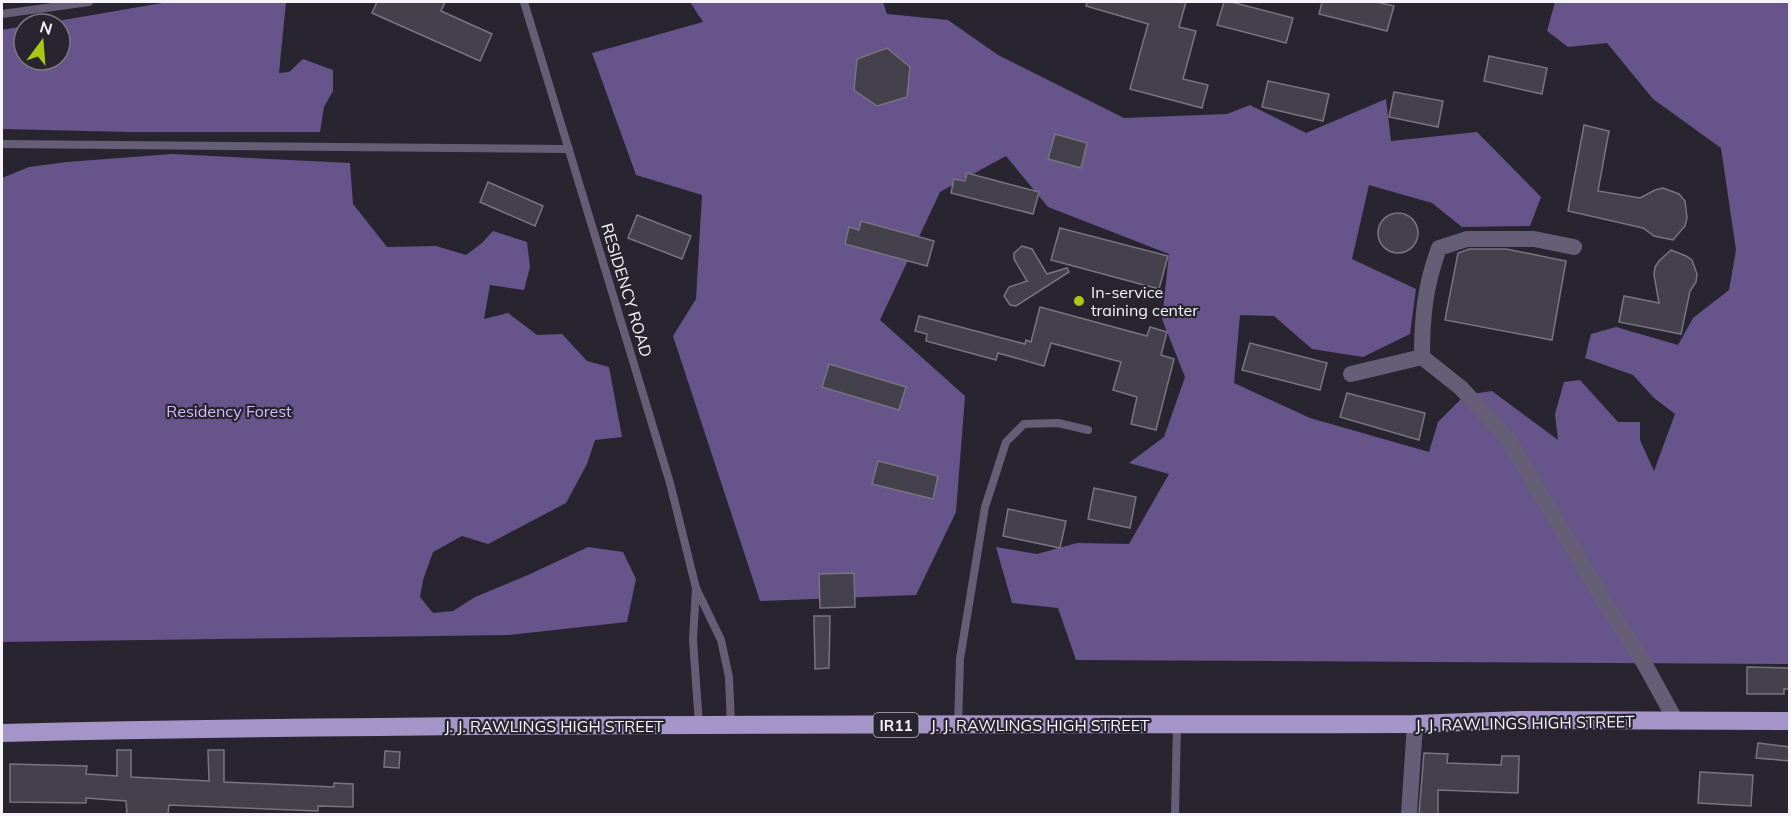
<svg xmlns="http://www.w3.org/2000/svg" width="1791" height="816" font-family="Mulish,sans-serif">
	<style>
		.forest { fill: #67548b }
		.building { fill: #44404c; stroke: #787481; stroke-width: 1.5 }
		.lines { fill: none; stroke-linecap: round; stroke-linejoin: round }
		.lane { stroke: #665e77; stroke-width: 8 }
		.street { stroke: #665e77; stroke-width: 16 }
		.primary { stroke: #a494c7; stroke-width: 18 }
		.poi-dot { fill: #abc614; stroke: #282530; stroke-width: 2 }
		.labels { text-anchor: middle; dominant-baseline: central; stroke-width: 4.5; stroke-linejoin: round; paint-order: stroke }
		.shield { fill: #282530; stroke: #b8b6be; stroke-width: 1.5 }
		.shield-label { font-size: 15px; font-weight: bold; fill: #f6f4fb }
		.street-label { font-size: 16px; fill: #f6f4fb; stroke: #282530 }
		.poi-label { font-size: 16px; fill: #f6f4fb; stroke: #282530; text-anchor: start }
		.park-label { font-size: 16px; fill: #d1bbfe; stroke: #282530 }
	</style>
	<rect width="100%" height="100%" fill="#282530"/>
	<g class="forest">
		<polygon points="168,2 286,2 279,73 289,72 303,59 333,70 333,91 324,107 320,132 129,132 2,129 2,30 24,26 24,60 60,60 60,24 40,24"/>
		<polygon points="690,2 883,2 887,14 948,20 998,55 1124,118 1227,114 1250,105 1306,133 1386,99 1391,141 1477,132 1541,197 1530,226 1462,227 1432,203 1369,185 1352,259 1416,289 1410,334 1363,357 1312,349 1274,316 1240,315 1234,383 1310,418 1429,452 1438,422 1465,395 1492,391 1558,440 1555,414 1564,382 1580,380 1618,422 1640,422 1640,440 1654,471 1675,414 1654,398 1633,375 1585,358 1591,334 1616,327 1678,345 1693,318 1729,290 1736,250 1721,148 1653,99 1607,43 1568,47 1547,31 1555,2 1789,2 1789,664 1076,660 1058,608 1012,603 996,547 1037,554 1077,543 1129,544 1169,474 1129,463 1164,437 1185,377 1162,319 1169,254 1048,207 1006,156 940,192 880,320 965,396 956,512 916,595 760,601 673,336 696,299 702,195 636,175 592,53 703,22"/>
		<polygon points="172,154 350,163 353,204 387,247 436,246 466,255 482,243 493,231 527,242 530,267 524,290 490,285 484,319 508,313 537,335 562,334 587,361 609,367 622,437 595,440 587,464 566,503 488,544 462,536 433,552 423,580 420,597 433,613 453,611 475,597 528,575 588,547 623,552 636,579 627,622 509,635 2,642 2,178 29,167 67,162"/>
	</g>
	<g class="building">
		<polygon points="377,2 445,2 441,11 492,34 480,61 372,13"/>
		<polygon points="1087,2 1186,2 1179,27 1196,31 1183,79 1208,85 1202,108 1130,89 1148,24 1086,6"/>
		<polygon points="1224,2 1231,2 1293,18 1286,43 1217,25"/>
		<polygon points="1322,2 1377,2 1394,6 1387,31 1319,14"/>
		<polygon points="887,48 910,67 907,97 877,106 854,90 857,59"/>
		<polygon points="1489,56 1547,68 1542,94 1484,81"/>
		<polygon points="1268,81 1329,94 1323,121 1262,107"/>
		<polygon points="1394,92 1443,101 1438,127 1389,117"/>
		<polygon points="1584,125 1609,131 1598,191 1640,198 1655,190 1663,188 1679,194 1685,201 1687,218 1685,226 1673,240 1654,236 1643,228 1568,211"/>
		<polygon points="1055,134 1087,143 1081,168 1048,159"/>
		<polygon points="967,173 1039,192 1033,214 951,193 954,179 965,181"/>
		<polygon points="488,182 543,206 535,226 480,202"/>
		<circle cx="1398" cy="233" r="20"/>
		<polygon points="637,215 691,236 682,259 628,238"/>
		<polygon points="861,221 934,241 927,266 845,244 849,227 859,230"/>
		<polygon points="1060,228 1168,256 1159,289 1051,260"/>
		<polygon points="1022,246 1032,249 1047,274 1067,268 1069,272 1016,306 1010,305 1004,296 1009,287 1027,281 1014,259 1014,253"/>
		<polygon points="1469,249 1506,249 1566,261 1552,340 1445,320 1458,253"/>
		<polygon points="1671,250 1686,256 1692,260 1697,274 1696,282 1690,291 1681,334 1619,322 1624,296 1659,303 1654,275 1655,267 1659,261"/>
		<polygon points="1040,307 1147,336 1150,327 1167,332 1161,355 1174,359 1156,430 1131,424 1137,397 1113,390 1121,362 1051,343 1044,366 998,353 996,360 926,341 927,334 915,331 919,316 1025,344 1026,340 1031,342"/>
		<polygon points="1250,343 1327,363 1320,390 1242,370"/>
		<polygon points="829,364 906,387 899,410 822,387"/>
		<polygon points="1347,393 1425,413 1419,440 1340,417"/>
		<polygon points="878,461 938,476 933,499 872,484"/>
		<polygon points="1094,488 1136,497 1130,528 1088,519"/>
		<polygon points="1008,509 1066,521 1060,548 1003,536"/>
		<polygon points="854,573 855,607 820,608 819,574"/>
		<polygon points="814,616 830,616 829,668 815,669"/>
		<polygon points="1747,667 1790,668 1790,689 1784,689 1784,694 1747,694"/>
		<polygon points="1758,743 1790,747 1790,761 1756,758"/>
		<polygon points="117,750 131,750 131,777 209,781 208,750 224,750 224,782 334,787 334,783 353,784 353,807 318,806 318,811 169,805 168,814 127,814 126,801 86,798 86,803 10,802 10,764 87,766 86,774 117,776"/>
		<polygon points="385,751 400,752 399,768 384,767"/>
		<polygon points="1424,753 1448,754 1447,763 1501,765 1502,756 1519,756 1518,793 1438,790 1438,814 1419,814"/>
		<polygon points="1700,772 1753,775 1751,806 1698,803"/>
	</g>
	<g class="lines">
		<g class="lane">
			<polyline points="524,2 670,483 696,588 721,640 729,677 731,725"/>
			<polyline points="2,14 89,2"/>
			<polyline points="2,144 569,149"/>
			<polyline points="696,588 693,640 699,725"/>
			<polyline points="958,726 960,659 985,507 1006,442 1024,424 1058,423 1088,430"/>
			<polyline points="1175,814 1177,725"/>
		</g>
		<g class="street">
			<path d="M1574,247L1534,239H1467L1439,248C1425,286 1422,317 1422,357L1461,388L1508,439L1601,596L1644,663L1676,721"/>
			<polyline points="1351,374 1422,357"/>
			<polyline points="1409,814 1415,724"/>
		</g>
		<path class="primary" d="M2,733C472,722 944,725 1415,724L1520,720L1790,721"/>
	</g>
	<circle class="poi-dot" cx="1079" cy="301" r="6"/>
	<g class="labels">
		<rect class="shield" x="873.5" y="713" width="45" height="24" rx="4.5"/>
		<g class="shield-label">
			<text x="896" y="725">IR11</text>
		</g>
		<g class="street-label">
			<text transform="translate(627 290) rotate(73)">RESIDENCY ROAD</text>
			<text transform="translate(1525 723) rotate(-1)">J. J. RAWLINGS HIGH STREET</text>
			<text x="1040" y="725">J. J. RAWLINGS HIGH STREET</text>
			<text x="554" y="726">J. J. RAWLINGS HIGH STREET</text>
		</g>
		<g class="poi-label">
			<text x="1091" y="292">In-service<tspan x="1091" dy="18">training center</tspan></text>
		</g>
		<g class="park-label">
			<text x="229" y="411">Residency Forest</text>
		</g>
	</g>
	<rect width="1791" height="816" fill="none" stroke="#f6f4fb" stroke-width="6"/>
	<g transform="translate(42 42) rotate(16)"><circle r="28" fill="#282530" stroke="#7a7881" stroke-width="1.5"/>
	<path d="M0-4.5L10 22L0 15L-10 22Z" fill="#abc614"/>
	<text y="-9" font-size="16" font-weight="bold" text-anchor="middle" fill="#f6f4fb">N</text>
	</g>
</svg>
